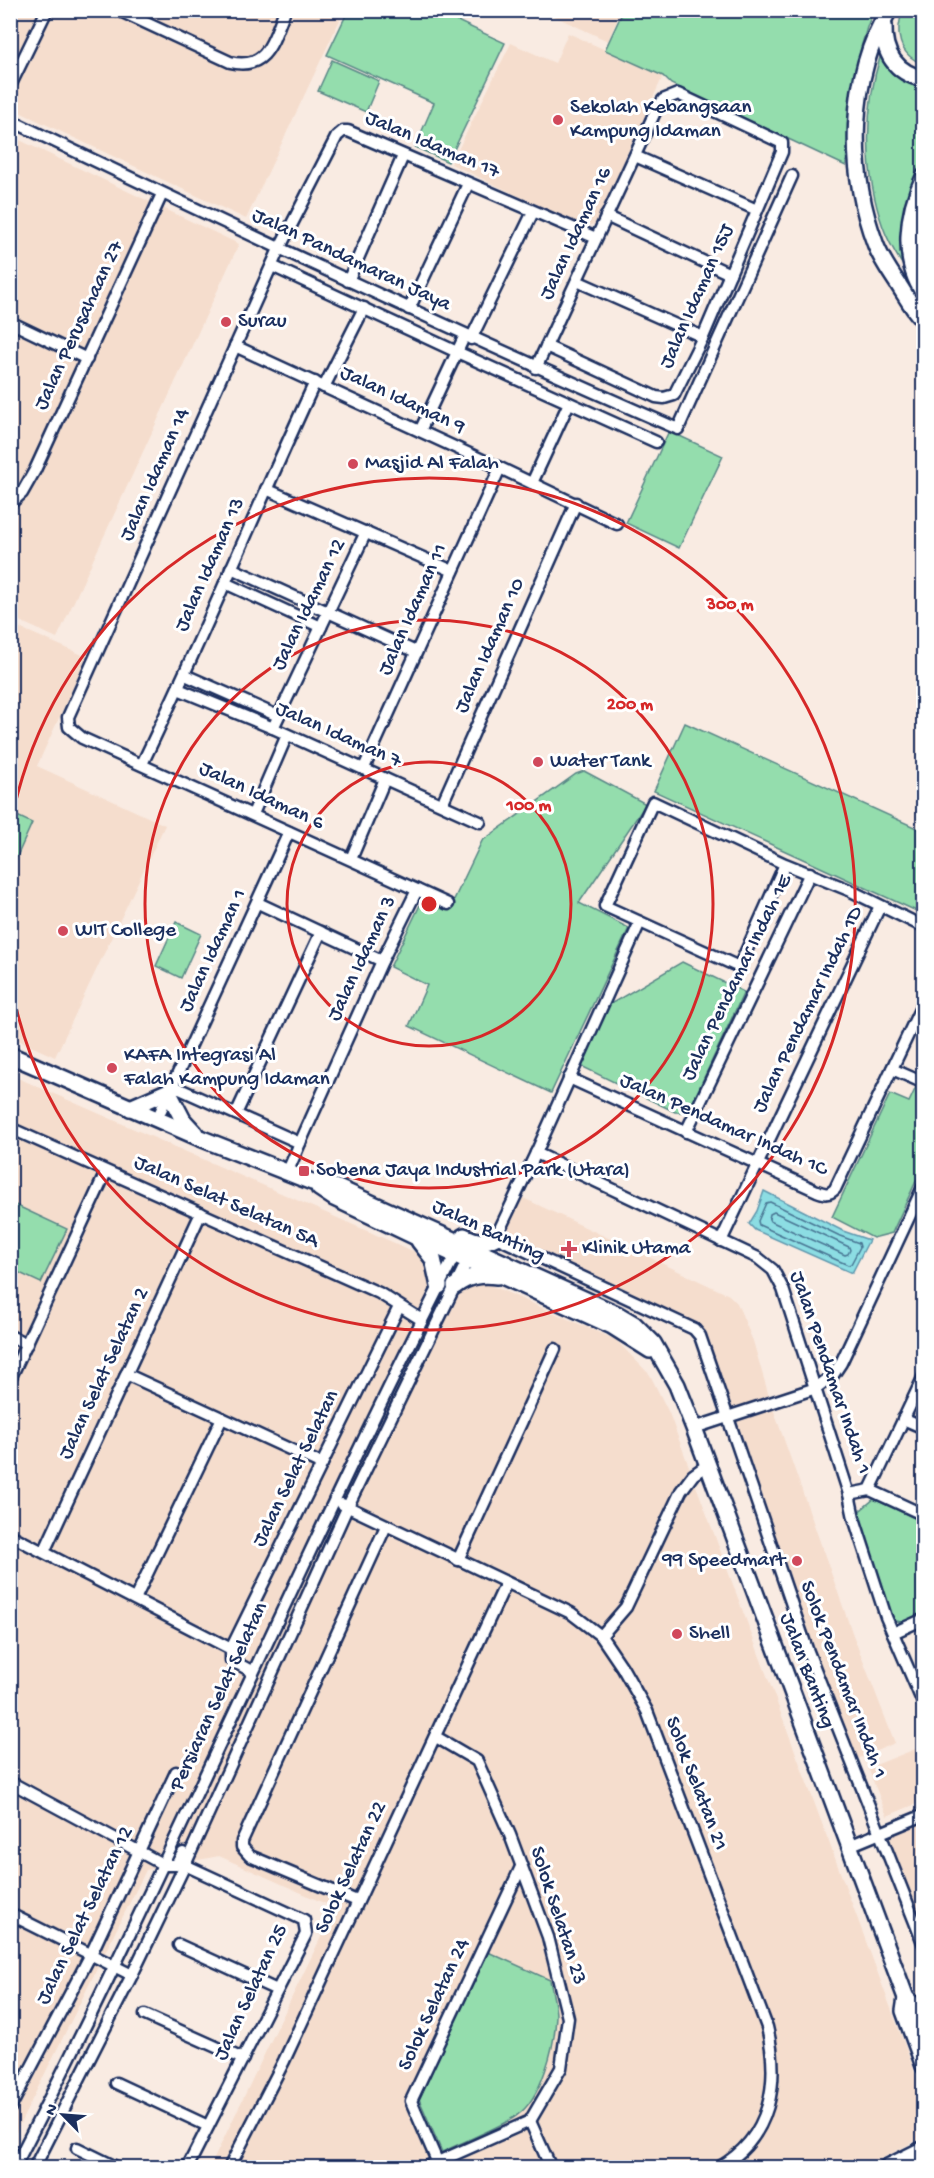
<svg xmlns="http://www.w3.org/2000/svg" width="934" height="2178" font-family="'Gochi Hand',sans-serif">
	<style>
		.built { fill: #f5ddcd }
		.green { fill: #94ddad; stroke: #588686; stroke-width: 1.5 }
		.water { fill: #8cdde3; stroke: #5f97ae; stroke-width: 1.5 }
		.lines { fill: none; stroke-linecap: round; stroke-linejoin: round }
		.shore { stroke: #487593; stroke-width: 1.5 }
		.minor-casing { stroke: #1b2f5e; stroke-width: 15 }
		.secondary-casing { stroke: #1b2f5e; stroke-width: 20 }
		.minor { stroke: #fff; stroke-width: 10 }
		.secondary { stroke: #fff; stroke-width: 15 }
		.ring { fill: none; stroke: #d62828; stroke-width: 3 }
		.poi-dot { fill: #d1495b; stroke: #fff; stroke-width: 2 }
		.labels { text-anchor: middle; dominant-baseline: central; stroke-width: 6; stroke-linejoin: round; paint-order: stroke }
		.poi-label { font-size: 21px; fill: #1b2f5e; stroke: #fff; text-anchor: start }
		.street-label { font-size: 21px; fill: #1b2f5e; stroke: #fff }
		.centre { fill: #d62828; stroke: #fff; stroke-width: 3 }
		.ring-label { font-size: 18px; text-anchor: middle; font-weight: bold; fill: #d62828; stroke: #fff; stroke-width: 6; stroke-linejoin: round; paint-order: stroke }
	</style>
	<rect width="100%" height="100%" fill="#f9ebe2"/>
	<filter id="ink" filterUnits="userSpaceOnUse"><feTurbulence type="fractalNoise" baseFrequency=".0167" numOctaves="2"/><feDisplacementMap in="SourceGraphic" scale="12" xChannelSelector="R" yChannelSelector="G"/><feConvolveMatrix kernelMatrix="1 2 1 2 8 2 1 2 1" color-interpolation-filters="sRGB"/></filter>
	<g filter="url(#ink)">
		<g class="built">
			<polygon points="10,11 344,11 246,219 11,108"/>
			<polygon points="543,11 621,11 608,41"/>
			<polygon points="568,33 663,76 595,224 584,227 451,164 511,43 555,63"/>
			<polygon points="11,136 239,244 57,638 11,617"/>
			<polygon points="11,624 87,657 37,766 165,825 55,1057 11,1037"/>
			<polygon points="11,1075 616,1340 650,1375 669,1413 924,2097 923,2134 917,2140 865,2167 210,2167 335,1908 219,1856 146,1870 11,2142"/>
			<polygon points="519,1196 729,1295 737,1303 753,1341 770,1400 853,1635 895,1743 855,1760 810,1644 703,1334 501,1235"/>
			<polygon points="923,1746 923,1801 887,1816 868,1768"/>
			<polygon points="923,1819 923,1911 915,1914 884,1837"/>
		</g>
		<g class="green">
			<polygon points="348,11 436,11 505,43 448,162 415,147 434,103 327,55"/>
			<path d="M623,11H873C853,60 849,114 846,166L671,84L663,76L605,50Z"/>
			<path d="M903,11H923V64C899,55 894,33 903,11Z"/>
			<path d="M881,54L896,71L923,85V159L906,204L901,238L907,272C898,258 889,244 883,227C864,174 864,107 881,54Z"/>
			<polygon points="332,60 379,81 366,112 318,91"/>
			<polygon points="669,431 723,456 679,548 626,523"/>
			<polygon points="685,723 923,831 923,914 654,791"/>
			<polygon points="584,771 646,804 579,903 629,928 551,1093 409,1026 427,985 390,967 423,899 449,910 482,841 576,774"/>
			<polygon points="11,813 32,823 11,870"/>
			<polygon points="176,922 201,934 181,978 156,966"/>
			<polygon points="682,962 744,992 688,1112 675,1112 579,1065 607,1006"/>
			<polygon points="918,1083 923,1086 923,1166 892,1233 873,1238 832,1217 890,1094 909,1102"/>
			<polygon points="11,1203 67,1229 41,1283 11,1269"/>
			<polygon points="874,1499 923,1522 923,1614 904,1623 890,1619 856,1514"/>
			<path d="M488,1952L550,1980C552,1992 556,2005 556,2016C555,2045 542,2099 516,2116C497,2129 464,2141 442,2152L419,2099Z"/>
		</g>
		<polygon class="water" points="764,1191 843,1231 869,1240 852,1273 755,1230 749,1224 757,1211"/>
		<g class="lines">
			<g class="shore">
				<polygon points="770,1202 840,1236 859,1243 860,1247 851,1264 848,1265 759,1225 758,1221 766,1203"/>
				<polygon points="774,1212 849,1247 850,1250 848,1254 845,1255 770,1221 769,1219 770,1214"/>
			</g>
			<g class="minor-casing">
				<g id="minor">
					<path d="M118,10L230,62C268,71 273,39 285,10"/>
					<polyline points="10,86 47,10"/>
					<path d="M10,120C232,227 453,331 678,429L792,176"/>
					<polyline points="635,156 757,210"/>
					<polyline points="606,216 730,274"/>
					<polyline points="272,266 457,352 656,442"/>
					<polyline points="348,281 403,156"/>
					<polyline points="577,281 703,337"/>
					<polyline points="409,309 468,184"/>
					<polyline points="10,322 87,359"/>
					<polyline points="471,339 533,212"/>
					<polyline points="235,346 500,468 617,524"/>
					<polyline points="536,368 656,110 663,100 678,94 782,143 782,152 703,337 674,395 664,398 656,397 546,346"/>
					<polyline points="324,387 364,308"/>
					<polyline points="420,431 465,335"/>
					<polyline points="532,483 569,403"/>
					<polyline points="266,489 453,571"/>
					<polyline points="10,504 22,493 35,470 162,194"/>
					<polyline points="231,568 416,652"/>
					<polyline points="225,583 321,627"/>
					<polyline points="185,675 278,716"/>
					<polyline points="178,689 273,728 480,822"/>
					<polyline points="273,728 366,532"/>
					<path d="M142,764C203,638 256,509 315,382"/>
					<polyline points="364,768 500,468"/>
					<polyline points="442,804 576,503"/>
					<polyline points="253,814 287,735"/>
					<polyline points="351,859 385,779"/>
					<polyline points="785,864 739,967 605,906 653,802 785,864 849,890 924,927"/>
					<polyline points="258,903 382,961"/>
					<polyline points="448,904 82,738 69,727 68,717 279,249 337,136 343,131 348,131 596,238"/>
					<polyline points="640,922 536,1153 496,1237 694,1329 700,1336 807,1649 924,1945"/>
					<polyline points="892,1069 924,1083"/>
					<path d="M569,1078L817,1191C825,1194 829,1195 835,1189L924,1001"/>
					<polyline points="173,1086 300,1143 382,961 417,890"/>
					<polyline points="236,1114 321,932"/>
					<polyline points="157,1119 289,832"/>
					<polyline points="10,1128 379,1293 422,1320"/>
					<polyline points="686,1132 810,873"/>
					<polyline points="536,1153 758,1258 773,1270 783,1289 849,1494 854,1518 886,1617 924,1705"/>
					<polyline points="287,1173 300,1143"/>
					<polyline points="721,1241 880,906"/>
					<polyline points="10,1336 27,1344"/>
					<polyline points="126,1374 322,1464"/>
					<polyline points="10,1379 106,1172"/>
					<polyline points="903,1419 924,1428"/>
					<polyline points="694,1428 816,1388 833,1375 841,1363 924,1185"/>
					<polyline points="870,1490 924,1515"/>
					<polyline points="849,1494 870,1490 924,1376"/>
					<path d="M342,1504L571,1613L601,1636L622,1667L647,1711L767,2027C780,2081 772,2138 718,2168"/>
					<polyline points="10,1535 231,1649 231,1660 253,1672"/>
					<polyline points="44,1552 201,1213"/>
					<polyline points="458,1560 555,1349"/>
					<polyline points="135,1599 222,1418"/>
					<polyline points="893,1633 924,1619"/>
					<polyline points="601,1636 626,1607 681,1491 693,1475 707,1465"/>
					<polyline points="231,1649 399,1307"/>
					<polyline points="10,1782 164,1865 176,1865 183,1853"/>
					<polyline points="849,1846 924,1815"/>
					<polyline points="185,1865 304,1920 306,1934 187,2168"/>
					<polyline points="357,1901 250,1856 242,1847 242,1841 386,1526"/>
					<polyline points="10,1914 132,1975"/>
					<polyline points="179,1945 277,1990"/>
					<polyline points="145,2015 243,2059"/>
					<polyline points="116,2083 208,2126"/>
					<polyline points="10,2108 91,1954 176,1772"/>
					<polyline points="530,2121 551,2168"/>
					<polyline points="77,2148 118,2168"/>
					<polyline points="437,2161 411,2101 521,1867"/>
					<path d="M14,2168C170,1865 303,1552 458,1249"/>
					<polyline points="34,2168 132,1975 185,1865 348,1506 470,1255"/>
					<polyline points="229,2168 284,2061 506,1583"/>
					<polyline points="424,2168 530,2121 561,2068 568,2018 548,1937 510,1835 486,1781 477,1761 436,1737"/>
				</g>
			</g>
			<g class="secondary-casing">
				<g id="secondary">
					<path d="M889,10C848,77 848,171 875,243C880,258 891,273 900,287C907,298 914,311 924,321"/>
					<path d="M884,25C883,53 895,73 924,79"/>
					<path d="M924,177C907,212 901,260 924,293"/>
					<polyline points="10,1055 200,1138 312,1182 338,1188 617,1314 634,1324 653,1343 677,1385 694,1428 906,1998 904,2011 924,2066"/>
					<polyline points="169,1093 183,1120 195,1133"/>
					<polyline points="130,1108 171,1090"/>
					<polyline points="319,1188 334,1198 416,1237 612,1326 650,1350"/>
					<path d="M464,1236C477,1242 483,1244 496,1237"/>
					<polyline points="419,1241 433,1259 439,1286"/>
					<path d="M455,1286C468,1276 480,1274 497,1276"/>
					<polyline points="906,1998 915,2006 924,2031"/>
					<polyline points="886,2168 924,2149"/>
					<polyline points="921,2168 924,2166"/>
				</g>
			</g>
			<use href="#minor" class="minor"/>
			<use href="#secondary" class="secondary"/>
		</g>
	</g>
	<g class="ring">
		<circle cx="429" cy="904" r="142"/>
		<circle cx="429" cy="904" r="284"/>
		<path d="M11 823A426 426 0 1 1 11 985"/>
	</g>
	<g class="poi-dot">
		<circle cx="558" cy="120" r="6"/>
		<circle cx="226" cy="322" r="6"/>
		<circle cx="353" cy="464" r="6"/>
		<circle cx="538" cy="762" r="6"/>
		<circle cx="63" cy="931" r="6"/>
		<circle cx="112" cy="1068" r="6"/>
		<rect x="298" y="1165" width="12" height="12" rx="3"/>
		<path d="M566 1240h6v6h6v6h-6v6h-6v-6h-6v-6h6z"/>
		<circle cx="797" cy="1561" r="6"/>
		<circle cx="677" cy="1634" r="6"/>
	</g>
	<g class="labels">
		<g class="poi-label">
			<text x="570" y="108">Sekolah Kebangsaan<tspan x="570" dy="24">Kampung Idaman</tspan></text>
			<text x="238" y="322">Surau</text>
			<text x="365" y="464">Masjid Al Falah</text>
			<text x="550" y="762">Water Tank</text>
			<text x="75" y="931">WIT College</text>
			<text x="124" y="1056">KAFA Integrasi Al<tspan x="124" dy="24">Falah Kampung Idaman</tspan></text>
			<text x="316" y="1171">Sobena Jaya Industrial Park (Utara)</text>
			<text x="582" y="1249">Klinik Utama</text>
			<text x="785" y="1561" text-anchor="end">99 Speedmart</text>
			<text x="689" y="1634">Shell</text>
		</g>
		<g class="street-label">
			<text transform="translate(432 146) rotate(23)">Jalan Idaman 17</text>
			<text transform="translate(577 234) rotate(-65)">Jalan Idaman 16</text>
			<text transform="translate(351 261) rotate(25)">Jalan Pandamaran Jaya</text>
			<text transform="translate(698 297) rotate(-66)">Jalan Idaman 15J</text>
			<text transform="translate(80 326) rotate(-65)">Jalan Perusahaan 27</text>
			<text transform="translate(402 401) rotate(25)">Jalan Idaman 9</text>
			<text transform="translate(156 475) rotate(-66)">Jalan Idaman 14</text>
			<text transform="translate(211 565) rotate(-66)">Jalan Idaman 13</text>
			<text transform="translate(310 605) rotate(-64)">Jalan Idaman 12</text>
			<text transform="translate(414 610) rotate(-66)">Jalan Idaman 11</text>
			<text transform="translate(491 646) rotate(-66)">Jalan Idaman 10</text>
			<text transform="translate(338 736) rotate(24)">Jalan Idaman 7</text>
			<text transform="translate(261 797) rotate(25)">Jalan Idaman 6</text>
			<text transform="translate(214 951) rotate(-65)">Jalan Idaman 1</text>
			<text transform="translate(363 959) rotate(-65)">Jalan Idaman 3</text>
			<text transform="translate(738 978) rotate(-64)">Jalan Pendamar Indah 1E</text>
			<text transform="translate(809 1010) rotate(-64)">Jalan Pendamar Indah 1D</text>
			<text transform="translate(723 1126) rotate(24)">Jalan Pendamar Indah 1C</text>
			<text transform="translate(226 1203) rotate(24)">Jalan Selat Selatan 5A</text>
			<text transform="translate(488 1232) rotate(25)">Jalan Banting</text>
			<text transform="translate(829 1373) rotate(71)">Jalan Pendamar Indah 1</text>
			<text transform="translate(105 1374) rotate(-65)">Jalan Selat Selatan 2</text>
			<text transform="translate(297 1469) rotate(-64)">Jalan Selat Selatan</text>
			<text transform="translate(806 1671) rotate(69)">Jalan Banting</text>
			<text transform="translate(842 1680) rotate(69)">Solok Pendamar Indah 1</text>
			<text transform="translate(220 1697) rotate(-65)">Persiaran Selat Selatan</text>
			<text transform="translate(695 1784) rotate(69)">Solok Selatan 21</text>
			<text transform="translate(352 1868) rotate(-65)">Solok Selatan 22</text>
			<text transform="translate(86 1916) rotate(-64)">Jalan Selat Selatan 12</text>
			<text transform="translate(557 1916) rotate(72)">Solok Selatan 23</text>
			<text transform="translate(252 1993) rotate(-65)">Jalan Selatan 25</text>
			<text transform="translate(435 2005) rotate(-65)">Solok Selatan 24</text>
		</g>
	</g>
	<circle cx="429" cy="904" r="9" class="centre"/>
	<g class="ring-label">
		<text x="730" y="609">300 m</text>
		<text x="630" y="709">200 m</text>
		<text x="529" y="810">100 m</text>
	</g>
	<rect width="934" height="2178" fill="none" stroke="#fff" stroke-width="36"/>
	<rect x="18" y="18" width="898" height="2142" fill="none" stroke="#1b2f5e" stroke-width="2" filter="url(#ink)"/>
	<g transform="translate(63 2115) rotate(295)" stroke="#ffffff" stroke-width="4.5" paint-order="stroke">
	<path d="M0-4.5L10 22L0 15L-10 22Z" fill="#1b2f5e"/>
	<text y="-9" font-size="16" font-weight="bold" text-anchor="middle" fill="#1b2f5e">N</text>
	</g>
</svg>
